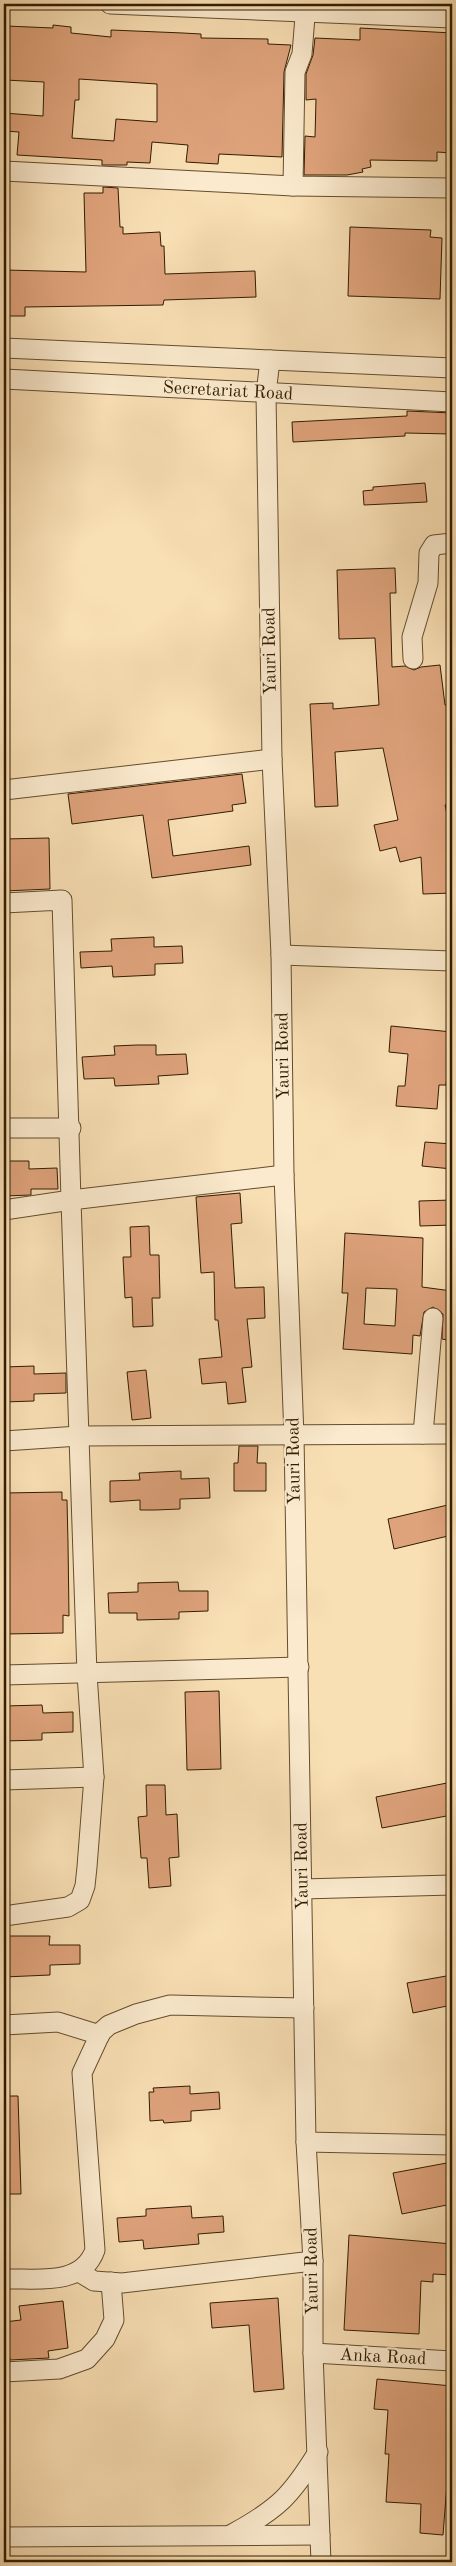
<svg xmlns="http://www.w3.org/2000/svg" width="456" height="2566" font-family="'Old Standard TT',serif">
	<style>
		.building { fill: #dfa37c; stroke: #311c01; fill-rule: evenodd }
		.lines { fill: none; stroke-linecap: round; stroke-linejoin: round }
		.street-casing { stroke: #634d2e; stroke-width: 21 }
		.street { stroke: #fbeace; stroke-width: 19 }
		.labels { text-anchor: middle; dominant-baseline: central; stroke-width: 4.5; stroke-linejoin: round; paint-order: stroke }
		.street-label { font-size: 18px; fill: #311c01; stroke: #fbeace }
	</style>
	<rect width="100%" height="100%" fill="#f9dfb4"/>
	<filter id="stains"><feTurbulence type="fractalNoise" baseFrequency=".004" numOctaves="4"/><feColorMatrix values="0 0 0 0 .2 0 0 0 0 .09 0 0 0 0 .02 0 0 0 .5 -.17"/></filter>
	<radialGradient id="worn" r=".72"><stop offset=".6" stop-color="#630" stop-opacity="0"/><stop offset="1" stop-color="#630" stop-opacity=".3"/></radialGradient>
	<g class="building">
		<path d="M53,25L71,27V33L111,37V30L183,33L201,34V38L268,39V44L291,45L284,72L282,157L219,154L218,164L186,162L188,145L152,142L150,163L127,162V165H102V160L17,155L19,132L4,131V113L43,116L44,82L5,80L6,26L53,28ZM79,79L157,84V122L116,119L114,141L72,138L75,100H79Z"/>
		<polygon points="360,28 452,33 452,153 437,152 437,161 370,160 371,167 362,169 363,172 347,175 304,175 305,136 315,137 316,99 306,100 306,74 313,55 315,38 360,40"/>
		<polygon points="103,187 118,188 120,227 123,227 123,234 160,232 161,246 164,246 165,274 255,271 256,297 164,300 163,305 25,307 25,316 4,316 4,270 86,272 84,193 103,193"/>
		<polygon points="350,227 431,230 430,237 442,238 440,299 348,296"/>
		<polygon points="407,411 452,413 452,434 405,433 405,436 293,442 292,422 407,416"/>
		<polygon points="425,483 427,502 364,505 363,491 373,490 373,487"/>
		<polygon points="395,568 396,593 390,593 392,667 405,666 414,670 421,667 440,665 445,705 452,705 452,803 445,805 452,836 452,893 423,894 421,857 400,862 396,847 380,851 374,825 398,820 383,748 335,752 338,806 315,807 310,704 333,703 333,709 379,705 375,638 339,639 337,570"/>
		<polygon points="242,774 246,803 232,805 233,811 168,820 173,856 249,846 251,865 152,878 143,815 72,824 68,794"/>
		<polygon points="49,838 50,889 4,891 4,839"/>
		<polygon points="154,937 154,947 182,946 183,963 155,964 155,975 113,977 112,966 81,968 80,952 112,951 111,939"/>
		<polygon points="391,1026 452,1032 446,1085 439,1085 437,1109 396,1106 398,1086 405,1086 408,1054 389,1052"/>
		<polygon points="137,1045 156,1045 156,1055 186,1054 188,1074 158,1076 159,1084 115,1086 114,1078 84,1079 82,1057 115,1055 114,1046"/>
		<polygon points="425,1142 452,1144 452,1169 422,1166"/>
		<polygon points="4,1161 29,1161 29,1169 57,1168 58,1189 31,1189 31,1195 4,1196"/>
		<polygon points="240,1193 242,1223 231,1224 235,1288 264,1287 265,1318 247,1319 252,1367 242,1368 246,1402 228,1404 226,1382 202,1384 199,1359 222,1357 218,1320 215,1320 214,1272 201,1273 196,1197"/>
		<polygon points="452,1200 452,1225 420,1226 419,1201"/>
		<polygon points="149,1226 150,1255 159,1255 160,1298 152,1298 153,1326 133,1327 132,1297 125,1298 123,1257 131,1257 130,1227"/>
		<path d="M345,1233L423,1238L422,1287L452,1291V1341L442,1339L443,1314L433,1307L424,1312L420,1336L413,1335L412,1354L343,1349L348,1293H342ZM366,1288L397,1289L395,1326L364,1324Z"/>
		<polygon points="34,1366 34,1374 66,1373 66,1393 34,1394 34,1401 4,1402 4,1367"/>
		<polygon points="146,1370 151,1418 132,1420 127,1372"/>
		<polygon points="239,1446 258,1446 257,1463 266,1463 266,1491 234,1491 234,1463 238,1463"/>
		<polygon points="181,1471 181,1479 209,1478 210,1498 180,1499 180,1509 155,1510 140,1510 140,1500 110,1502 110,1481 140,1480 139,1473"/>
		<polygon points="62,1492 62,1500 67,1500 68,1543 69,1616 63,1615 63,1633 4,1634 4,1493"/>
		<polygon points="452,1504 452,1535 394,1549 388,1519"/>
		<polygon points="178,1582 179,1591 208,1591 208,1611 179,1612 179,1619 137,1620 137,1613 109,1613 108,1593 138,1592 138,1583"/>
		<polygon points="219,1691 221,1769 187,1770 185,1692"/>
		<polygon points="42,1705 43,1713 73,1712 73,1732 42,1733 42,1740 4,1741 4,1706"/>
		<polygon points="452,1782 452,1815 382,1828 376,1797"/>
		<polygon points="146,1785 165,1785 166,1815 177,1814 179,1857 169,1858 171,1886 149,1888 147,1858 141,1858 138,1817 147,1816"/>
		<polygon points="5,1936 50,1936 49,1945 80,1945 80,1964 50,1965 50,1975 4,1977"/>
		<polygon points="452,1975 452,2005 413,2013 407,1983"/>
		<polygon points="190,2086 190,2094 219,2092 220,2109 191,2111 191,2121 164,2123 163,2120 150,2121 149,2092 154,2092 153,2088"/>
		<polygon points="4,2096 18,2096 21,2194 4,2194"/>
		<polygon points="452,2162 452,2204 402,2214 393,2173"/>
		<polygon points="191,2206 192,2218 223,2216 224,2232 198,2234 199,2244 144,2249 143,2240 119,2242 117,2218 146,2216 146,2209"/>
		<polygon points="349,2235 452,2244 452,2275 433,2274 433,2282 421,2281 419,2334 344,2330"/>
		<polygon points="278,2298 284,2389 254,2392 249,2325 212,2328 210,2303"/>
		<polygon points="63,2301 68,2348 48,2351 49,2358 10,2360 8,2348 4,2348 4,2322 21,2320 19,2306"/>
		<polygon points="377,2379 452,2386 452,2458 449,2458 443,2535 420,2533 421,2504 386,2502 389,2454 385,2454 388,2410 374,2409"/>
	</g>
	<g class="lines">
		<g class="street-casing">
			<g id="street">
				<polyline points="110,4 452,18"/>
				<polyline points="4,171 293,186 452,188"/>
				<polyline points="293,186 295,72 302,54 306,4"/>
				<polyline points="4,348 452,368"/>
				<polyline points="270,360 266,394 272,759 281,955 284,1175 294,1436 306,2142 313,2261 313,2353 321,2562"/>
				<polyline points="4,379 452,402"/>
				<polyline points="413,659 412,637 428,583 429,553 434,545 452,543"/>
				<polyline points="4,790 272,759"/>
				<polyline points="4,903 62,900 71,1200 4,1210"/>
				<polyline points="281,955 452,961"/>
				<polyline points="4,1128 71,1128"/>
				<polyline points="423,1434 433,1318"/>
				<polyline points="4,1441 79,1436 452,1434"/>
				<polyline points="4,1675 299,1667"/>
				<polyline points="4,1780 94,1777"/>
				<polyline points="302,1889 452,1885"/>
				<polyline points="4,1916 68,1907 80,1900 85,1886 87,1867 94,1777 87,1674 71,1200 284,1175"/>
				<polyline points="4,2025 58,2022 100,2035"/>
				<polyline points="306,2142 452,2145"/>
				<polyline points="79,2272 94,2281 122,2283 313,2261"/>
				<path d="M4,2279C36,2278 82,2287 95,2250L82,2073L101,2032L109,2025L136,2014L170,2005L304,2008"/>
				<polyline points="313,2353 452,2361"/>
				<polyline points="4,2372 59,2369 87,2359 105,2339 114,2320 111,2282"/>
				<path d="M232,2534C278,2509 291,2496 318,2452"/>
				<polyline points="4,2537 320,2535"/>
			</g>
		</g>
		<use href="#street" class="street"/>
	</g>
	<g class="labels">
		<g class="street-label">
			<text transform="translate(228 391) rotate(3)">Secretariat Road</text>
			<text transform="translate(270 651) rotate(-91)">Yauri Road</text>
			<text transform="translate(283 1056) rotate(-91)">Yauri Road</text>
			<text transform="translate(294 1461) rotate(-91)">Yauri Road</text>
			<text transform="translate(302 1866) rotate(-91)">Yauri Road</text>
			<text transform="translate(312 2271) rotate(-91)">Yauri Road</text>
			<text transform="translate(383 2357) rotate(3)">Anka Road</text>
		</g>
	</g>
	<rect width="456" height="2566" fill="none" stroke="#f9dfb4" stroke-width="20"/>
	<rect x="5" y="5" width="446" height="2556" fill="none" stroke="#311c01" stroke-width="2.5"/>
	<rect x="10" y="10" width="436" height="2546" fill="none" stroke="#311c01"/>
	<rect width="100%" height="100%" filter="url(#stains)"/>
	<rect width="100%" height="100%" fill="url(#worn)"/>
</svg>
